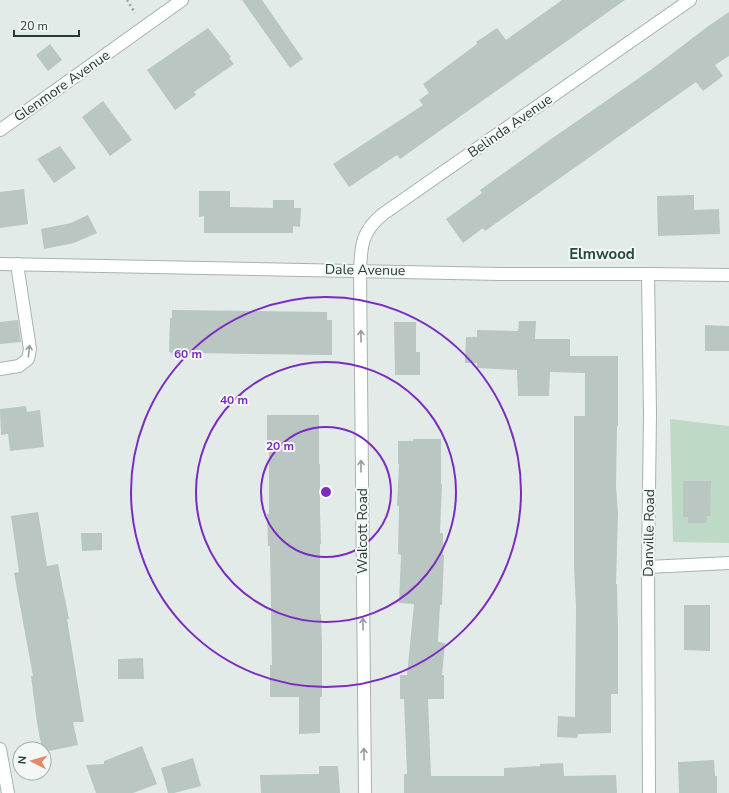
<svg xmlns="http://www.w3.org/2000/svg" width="729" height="793" font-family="'Nunito Sans',sans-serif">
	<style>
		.green { fill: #bedac6 }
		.building { fill: #b9c6c1 }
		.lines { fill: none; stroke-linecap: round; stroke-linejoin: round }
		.service-casing { stroke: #a6b3af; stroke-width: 14 }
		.minor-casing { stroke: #a6b3af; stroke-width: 14 }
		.secondary-casing { stroke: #a3b6af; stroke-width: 14 }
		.path { stroke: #87aba0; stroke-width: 2.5; stroke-dasharray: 2 3; stroke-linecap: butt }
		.service { stroke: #fff; stroke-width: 12 }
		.minor { stroke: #fff; stroke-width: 12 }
		.secondary { stroke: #fff; stroke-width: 12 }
		.oneway { stroke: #929d9a }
		.ring { fill: none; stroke: #7b2cbf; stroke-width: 2 }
		.labels { text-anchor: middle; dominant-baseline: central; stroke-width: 4; stroke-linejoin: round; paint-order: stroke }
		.street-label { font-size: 14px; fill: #253b35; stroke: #f3f8f6 }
		.neighbourhood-label { font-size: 15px; font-weight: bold; fill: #234b41; stroke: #f3f8f6 }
		.centre { fill: #7b2cbf; stroke: #f3f8f6; stroke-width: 2 }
		.ring-label { font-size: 12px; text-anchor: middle; font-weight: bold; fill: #7b2cbf; stroke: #f3f8f6; stroke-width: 4; stroke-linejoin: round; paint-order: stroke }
	</style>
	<rect width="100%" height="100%" fill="#e3ebe8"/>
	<polygon class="green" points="670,419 729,426 729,543 673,542"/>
	<g class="building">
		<polygon points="242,0 262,0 303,59 290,68"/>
		<polygon points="562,0 625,0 400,159 397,155 349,187 333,164 423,105 419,100 429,93 423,84 477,44 476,42 497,28 506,40"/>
		<polygon points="729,12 729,56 715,65 723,76 703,91 696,82 485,231 483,228 463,243 446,219 482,193 480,190 544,144 652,69 707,27"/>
		<polygon points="208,28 231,57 229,58 234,64 194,92 196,95 175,110 147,70"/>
		<polygon points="50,44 62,60 48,71 36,55"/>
		<polygon points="103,101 132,140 110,156 82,117"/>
		<polygon points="60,146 76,168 54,183 37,159"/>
		<polygon points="24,189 28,224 0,228 0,192"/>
		<polygon points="199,191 230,191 230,207 273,208 273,200 294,200 294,208 301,208 300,227 293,226 293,233 204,233 204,216 199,217"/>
		<polygon points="694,195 694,210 719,209 720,234 658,236 657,196"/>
		<polygon points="88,215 97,233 74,243 44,249 41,229 71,223"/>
		<polygon points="172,310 327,312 327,320 332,320 332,355 191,353 191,356 171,355 172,353 169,352 170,318 172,318"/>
		<polygon points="18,320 21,342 0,344 0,322"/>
		<polygon points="519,321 536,321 535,339 570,339 570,356 618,356 618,426 617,426 616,486 618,513 616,584 617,584 618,632 618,694 611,694 611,733 578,734 577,738 557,737 558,716 575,717 576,608 574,565 574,416 585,416 585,373 550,372 549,396 518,396 517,370 477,368 477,363 465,363 466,337 477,337 477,330 518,331"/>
		<polygon points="394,322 416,322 416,352 420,352 420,375 395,375"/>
		<polygon points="705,325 729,326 729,351 705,351"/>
		<polygon points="26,406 27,412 40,410 44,447 10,451 8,434 1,435 0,409"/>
		<polygon points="267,415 319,415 319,464 320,464 320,512 321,544 320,544 320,614 321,614 322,646 322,697 320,697 320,733 299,734 299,697 270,697 270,665 272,665 270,546 268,546 267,514 269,514 269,446 267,446"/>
		<polygon points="413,439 441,439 441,484 442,484 440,533 443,533 443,555 444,555 442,605 440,605 438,642 445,643 442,675 444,675 444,699 428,699 431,776 504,776 504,768 540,766 540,764 563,763 564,776 616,775 617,793 404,793 404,774 407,774 404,699 400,699 400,675 407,675 414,604 399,603 401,555 398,554 399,506 397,506 399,464 398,464 398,441 413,441"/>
		<polygon points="683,481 711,481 710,516 707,516 706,523 688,523 688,517 683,517"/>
		<polygon points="38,512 47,566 58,564 69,619 67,619 84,722 73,722 78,745 44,752 44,749 42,749 37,723 31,676 33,676 14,573 19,572 11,516"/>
		<polygon points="81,533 102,533 102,550 82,551"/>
		<polygon points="684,605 710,605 710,651 684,650"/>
		<polygon points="143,658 144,679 118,679 118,659"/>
		<polygon points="142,746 157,784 133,793 96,793 86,765 104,764 104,761"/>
		<polygon points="193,758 201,786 174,793 168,793 161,768"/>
		<polygon points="714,760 715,776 717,776 717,793 679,793 678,762"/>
		<polygon points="319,766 338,766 340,793 261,793 260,775 319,774"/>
	</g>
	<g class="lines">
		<g class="service-casing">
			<polyline id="service" points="0,369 19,366 28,359 30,349 17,264"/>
		</g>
		<g class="minor-casing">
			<g id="minor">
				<polyline points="0,130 182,0"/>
				<polyline points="0,264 500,274 648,274 729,275"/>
				<polyline points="648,274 650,414 648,567 649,793"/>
				<polyline points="648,567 729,563"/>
				<path d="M365,793L360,270C361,245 362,231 383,214L690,0"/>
			</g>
		</g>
		<g class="secondary-casing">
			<polyline id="secondary" points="0,749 8,793"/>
		</g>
		<polyline class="path" points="127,0 135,13"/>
		<use href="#service" class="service"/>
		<use href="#minor" class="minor"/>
		<use href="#secondary" class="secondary"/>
	</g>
	<defs><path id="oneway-shaft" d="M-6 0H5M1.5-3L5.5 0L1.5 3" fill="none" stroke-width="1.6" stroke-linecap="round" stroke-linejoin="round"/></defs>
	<g class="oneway">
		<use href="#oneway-shaft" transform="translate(361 336) rotate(-91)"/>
		<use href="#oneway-shaft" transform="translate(29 351) rotate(-84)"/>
		<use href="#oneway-shaft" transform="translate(361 466) rotate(-90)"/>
		<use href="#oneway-shaft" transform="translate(363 624) rotate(-91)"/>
		<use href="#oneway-shaft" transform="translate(364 754) rotate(-91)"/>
	</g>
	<g class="ring">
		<circle cx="326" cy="492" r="65"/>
		<circle cx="326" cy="492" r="130"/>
		<circle cx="326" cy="492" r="195"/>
	</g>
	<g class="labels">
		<g class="street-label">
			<text transform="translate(62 86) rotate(-35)">Glenmore Avenue</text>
			<text transform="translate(510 126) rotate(-35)">Belinda Avenue</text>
			<text transform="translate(365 270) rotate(1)">Dale Avenue</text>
			<text transform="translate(362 531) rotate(-90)">Walcott Road</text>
			<text transform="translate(649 533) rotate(-89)">Danville Road</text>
		</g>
		<g class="neighbourhood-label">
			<text x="602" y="254">Elmwood</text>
		</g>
	</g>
	<circle cx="326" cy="492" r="6" class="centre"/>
	<g class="ring-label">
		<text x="188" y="358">60 m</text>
		<text x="234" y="404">40 m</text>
		<text x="280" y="450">20 m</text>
	</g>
	<g transform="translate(32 761) rotate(276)"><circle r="19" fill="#f3f8f6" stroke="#a1aca9"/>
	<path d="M0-3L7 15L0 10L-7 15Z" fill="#e3896a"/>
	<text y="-6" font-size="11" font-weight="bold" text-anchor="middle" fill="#253b35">N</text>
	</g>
	<path d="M14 30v6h65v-6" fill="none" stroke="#253b35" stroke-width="2"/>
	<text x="20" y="30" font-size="12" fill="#253b35" stroke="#f3f8f6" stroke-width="3" paint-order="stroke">20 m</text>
</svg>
